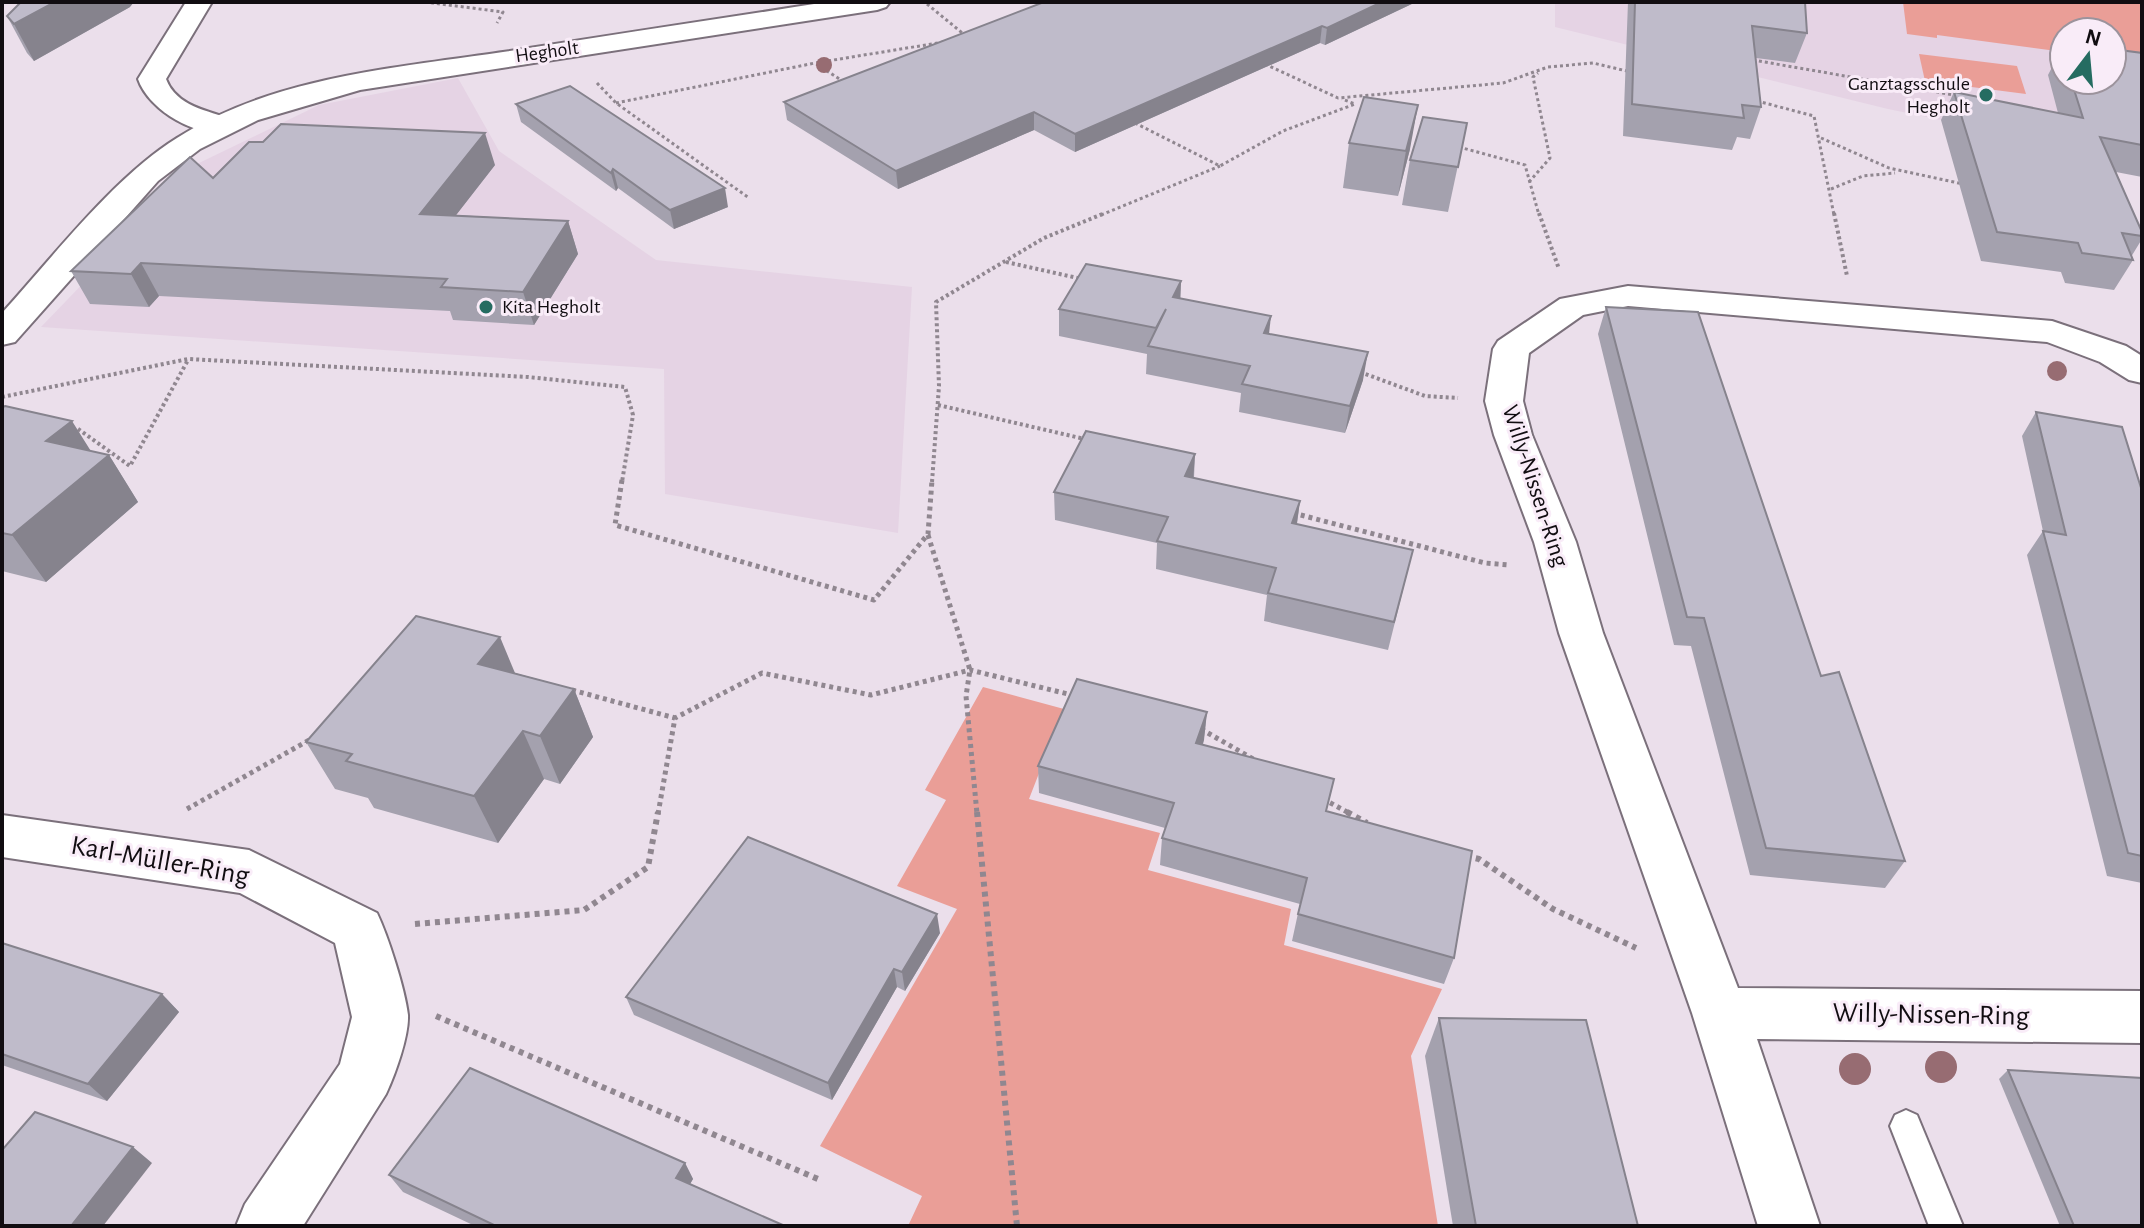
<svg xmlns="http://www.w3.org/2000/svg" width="2144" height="1228" font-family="'Alegreya Sans',sans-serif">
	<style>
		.built { fill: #e5d3e4; fill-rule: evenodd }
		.green { fill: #ea9e97 }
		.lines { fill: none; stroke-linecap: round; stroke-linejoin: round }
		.lane-casing { stroke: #7b707b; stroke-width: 4 }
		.street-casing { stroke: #7b707b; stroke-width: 4 }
		.secondary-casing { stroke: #7b707b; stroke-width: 4 }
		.path-far3 { stroke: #908790; stroke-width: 3; stroke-dasharray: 3 3; stroke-linecap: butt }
		.path-far2 { stroke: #908790; stroke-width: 4; stroke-dasharray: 3 3; stroke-linecap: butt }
		.path-far1 { stroke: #908790; stroke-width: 5; stroke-dasharray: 4 4; stroke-linecap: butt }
		.path { stroke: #908790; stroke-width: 6; stroke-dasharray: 5 5; stroke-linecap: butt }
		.lane { fill: #fff; fill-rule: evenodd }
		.street { fill: #fff; fill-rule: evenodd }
		.secondary { fill: #fff; fill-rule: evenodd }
		.tree { fill: #976c72 }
		.wall { fill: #a4a1ae }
		.shaded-wall { fill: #86838d }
		.building { fill: #bfbbca; stroke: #86838d; stroke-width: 2 }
		.poi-dot { fill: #256c61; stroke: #f9ecf8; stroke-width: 3 }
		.labels { text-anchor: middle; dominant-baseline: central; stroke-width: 6; stroke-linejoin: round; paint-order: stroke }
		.far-street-label { font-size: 20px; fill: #110d11; stroke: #f9ecf8 }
		.far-poi-label { font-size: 20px; fill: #110d11; stroke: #f9ecf8; text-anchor: end }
		.street-label { font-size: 24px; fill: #110d11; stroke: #f9ecf8 }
		.near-street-label { font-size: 28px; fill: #110d11; stroke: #f9ecf8 }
	</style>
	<rect width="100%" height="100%" fill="#ebdfeb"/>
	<g class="built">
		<path d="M1555,2H2142V161L1888,109L1555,27ZM2064,32H2112V80H2064Z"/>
		<polygon points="458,78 499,151 656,260 912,287 898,533 665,494 664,369 41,327 199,163 319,105"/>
	</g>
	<g class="green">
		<polygon points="1903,2 2142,2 2142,63 2112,58 2112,32 2064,32 2064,52 1937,35 1937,38 1907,34"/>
		<polygon points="1919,54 2017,66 2026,94 1925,81"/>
		<polygon points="983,687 1064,709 1029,799 1160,833 1148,870 1291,909 1284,945 1442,989 1411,1056 1438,1226 908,1226 922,1196 820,1146 957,909 897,886 946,800 925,790"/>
	</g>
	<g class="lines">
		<g class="lane-casing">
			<polygon id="lane" points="1906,1110 1917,1115 1963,1226 1929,1226 1890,1126 1895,1115"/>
		</g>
		<g class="street-casing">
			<g id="street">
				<path d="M186,2H212L166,79C176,106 208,111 232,119L237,125L232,131C199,140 149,111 138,79Z"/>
				<polygon points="1628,286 2052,321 2126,346 2142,356 2142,383 2129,380 2100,362 2047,342 1628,306 1583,315 1529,353 1523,401 1532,435 1576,542 1603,633 1738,988 2142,991 2142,1043 1757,1039 1820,1226 1758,1226 1692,1013 1559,633 1534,542 1494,435 1485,401 1493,349 1498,341 1560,299"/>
				<path d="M2,815L249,850L377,913C388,936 405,989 408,1015C409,1036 395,1075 386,1094L303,1226H236L245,1204L340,1064L352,1017L335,943L240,893L2,857Z"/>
			</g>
		</g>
		<g class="secondary-casing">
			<path id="secondary" d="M827,2H890L886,7L877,10L360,90L258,120L200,149L158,181L15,342L2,345V313C53,257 114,177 177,138C272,77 395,68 503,52C611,35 719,19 827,2Z"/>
		</g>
		<g class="path-far3">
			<polyline points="425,2 503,12 497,23"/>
			<polyline points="927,4 966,36"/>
			<polyline points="1753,60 1960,96"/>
			<polyline points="1265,64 1338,98 1503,83 1548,67 1593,63 1631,72"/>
			<polyline points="844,82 815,63 944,42"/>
			<polyline points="597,83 616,103 749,198"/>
			<polyline points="1757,101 1814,116 1834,215"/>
			<polyline points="616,103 815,63"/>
			<polyline points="1135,123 1220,166 1283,131 1355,104 1342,99"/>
			<polyline points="1821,138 1889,168 1963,184"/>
			<polyline points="1459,147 1525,165 1539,215"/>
			<polyline points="1529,182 1550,158 1533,77 1538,73"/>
			<polyline points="1831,189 1863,176 1895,173"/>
			<polyline points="1101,215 1220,166"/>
		</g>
		<g class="path-far2">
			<polyline points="1539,213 1559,269"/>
			<polyline points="1834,213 1847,276"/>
			<polyline points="1006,262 1082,279"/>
			<polyline points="1360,372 1425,396 1458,398"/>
			<polyline points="2,397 188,359 528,377 625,387 633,415 622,482"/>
			<polyline points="938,405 1089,440"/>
			<polyline points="72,429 78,429 130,466 188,360"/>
			<polyline points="932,482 939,386 936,302 1044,238 1105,213"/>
		</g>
		<g class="path-far1">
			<polyline points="622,480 615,525 874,600 928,534 932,480"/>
			<polyline points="1293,513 1485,563 1509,565"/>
			<polyline points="928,535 970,670 966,696 977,814"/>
			<polyline points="572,690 675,718"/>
			<polyline points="1201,729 1255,760"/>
			<polyline points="1323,799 1351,814"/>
			<polyline points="187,809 311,739"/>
			<polyline points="658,814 675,718 762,673 871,695 970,670 1076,696"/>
		</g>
		<g class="path">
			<polyline points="977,812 1017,1226"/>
			<polyline points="1347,812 1367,823"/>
			<polyline points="1466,856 1479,859 1553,909 1636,948"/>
			<polyline points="415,924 584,910 648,867 658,812"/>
			<polyline points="436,1016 818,1179"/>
		</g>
		<use href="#lane" class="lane"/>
		<use href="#street" class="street"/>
		<use href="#secondary" class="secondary"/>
	</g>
	<g class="tree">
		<circle cx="824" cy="65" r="8"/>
		<circle cx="2057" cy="371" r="10"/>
		<circle cx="1941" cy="1067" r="16"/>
		<circle cx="1855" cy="1069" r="16"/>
	</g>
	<g class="wall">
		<polygon points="1416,2 1325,45 1320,43 1075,152 1034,130 898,189 787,120 784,102"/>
		<polygon points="1628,2 1805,2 1807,33 1795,63 1756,58 1761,107 1750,139 1737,137 1732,150 1623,136"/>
		<polygon points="130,7 34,61 27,53 7,16"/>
		<polygon points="2062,48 2064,48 2064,80 2112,80 2142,53 2142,177 2116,172 2142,232 2142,239 2131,257 2133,260 2114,290 2065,283 2061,272 1981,261 1941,120 1954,92 2058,113 2048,75"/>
		<polygon points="516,104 728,207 674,229 618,188 616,191 521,122"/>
		<polygon points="1467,123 1448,212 1402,205 1410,160"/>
		<polygon points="1349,143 1410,149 1398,196 1343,188"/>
		<polygon points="495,165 456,215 568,221 578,254 534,325 453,320 450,311 159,296 149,307 90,304 71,271"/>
		<polygon points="1181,281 1180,299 1269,334 1363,380 1345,433 1239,412 1241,393 1146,374 1147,354 1059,336 1059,309"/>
		<polygon points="1606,307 1821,676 1905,861 1885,888 1750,875 1691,646 1674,645 1598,334"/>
		<polygon points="2,408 91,451 109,455 138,502 46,582 2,571"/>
		<polygon points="2036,412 2142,491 2142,883 2107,876 2027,555 2043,531 2022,436"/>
		<polygon points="1195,454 1194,478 1300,501 1297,524 1413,550 1388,650 1264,621 1267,595 1156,569 1157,543 1055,520 1054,492"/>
		<polygon points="515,673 574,689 593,737 560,784 544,779 498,843 374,808 368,798 335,789 306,742"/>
		<polygon points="1207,712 1203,745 1327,811 1454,958 1444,984 1292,941 1300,904 1160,865 1162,838 1165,828 1039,793 1038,766"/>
		<polygon points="940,933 905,991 897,987 832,1100 634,1015 626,997"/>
		<polygon points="2,943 162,994 179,1012 107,1101 2,1065"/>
		<polygon points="1439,1018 1638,1226 1453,1226 1425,1056"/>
		<polygon points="2008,1070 2142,1226 2060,1226 1999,1079"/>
		<polygon points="685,1163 693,1179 690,1184 785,1226 475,1226 403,1192 389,1175"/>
	</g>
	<g class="shaded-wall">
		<polygon points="55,2 134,2 130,7 34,61 14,24"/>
		<polygon points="1382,2 1416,2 1325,45 1327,28"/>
		<polygon points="1322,26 1320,43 1075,152 1075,134"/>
		<polygon points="1418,105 1410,149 1398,196 1406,151"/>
		<polygon points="1034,112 1034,130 898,189 896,171"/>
		<polygon points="485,133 495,165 432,246 420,214"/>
		<polygon points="613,169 618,188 616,191 611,173"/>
		<polygon points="725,188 728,207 674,229 670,210"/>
		<polygon points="568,221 578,254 534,325 523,292"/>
		<polygon points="141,263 159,296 149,307 131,274"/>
		<polygon points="1181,281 1180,308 1173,297"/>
		<polygon points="1271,316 1268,343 1264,333"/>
		<polygon points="1368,352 1363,380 1345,433 1350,406"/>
		<polygon points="72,421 99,464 109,455 138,502 46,582 12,535 46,441"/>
		<polygon points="1195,454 1193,482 1185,476"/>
		<polygon points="1300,501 1296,529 1292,523"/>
		<polygon points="500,637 520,685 478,664"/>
		<polygon points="574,689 593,737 560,784 540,736"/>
		<polygon points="1207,712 1204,740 1194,771 1196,743"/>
		<polygon points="523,731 544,779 498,843 474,796"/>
		<polygon points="937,914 940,933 905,991 902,972"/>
		<polygon points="894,969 897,987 832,1100 828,1083"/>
		<polygon points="162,994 179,1012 107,1101 88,1084"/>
		<polygon points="133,1147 152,1163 103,1226 71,1226"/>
		<polygon points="685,1163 693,1179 684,1194 676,1178"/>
	</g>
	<g class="building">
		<polygon points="21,2 55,2 14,24 7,16"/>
		<polygon points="1044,2 1382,2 1327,28 1322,26 1075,134 1034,112 896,171 784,102"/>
		<polygon points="1635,2 1805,2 1807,33 1752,26 1761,107 1742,105 1744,118 1632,104"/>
		<polygon points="2112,49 2142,53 2142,145 2100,137 2142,232 2142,236 2122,233 2133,260 2082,253 2078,243 1997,232 1954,92 2083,118 2071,80 2112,80"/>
		<polygon points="570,86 725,188 670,210 613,169 611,173 516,104"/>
		<polygon points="1364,97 1418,105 1406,151 1349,143"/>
		<polygon points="1423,117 1467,123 1458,167 1410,160"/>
		<polygon points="281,124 485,133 420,214 568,221 523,292 441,287 447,279 141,263 131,274 71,271 190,157 213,178 249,142 263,142"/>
		<polygon points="1086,264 1181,281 1173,297 1271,316 1264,333 1368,352 1350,406 1242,384 1250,366 1148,346 1166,309 1156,328 1059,309"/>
		<polygon points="1606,307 1698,312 1821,676 1839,672 1905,861 1766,848 1704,618 1687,617"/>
		<polygon points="5,406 72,421 46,441 109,455 12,535 2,533 2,408"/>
		<polygon points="2036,412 2122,427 2142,491 2142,856 2128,853 2043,531 2066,535"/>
		<polygon points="1086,431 1195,454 1185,476 1300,501 1292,523 1413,550 1394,622 1268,593 1276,568 1157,541 1168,517 1054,492"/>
		<polygon points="416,616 500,637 478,664 574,689 540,736 523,731 474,796 346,761 352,754 306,742"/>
		<polygon points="1077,679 1207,712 1196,743 1334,779 1326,811 1472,851 1454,958 1298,914 1307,878 1162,838 1174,803 1038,766"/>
		<polygon points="748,837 937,914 902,972 894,969 828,1083 626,997"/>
		<polygon points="2,943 162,994 88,1084 2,1054"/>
		<polygon points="1439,1018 1586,1020 1638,1226 1476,1226"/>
		<polygon points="470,1068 685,1163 676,1178 785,1226 496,1226 389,1175"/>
		<polygon points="2008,1070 2142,1078 2142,1226 2074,1226"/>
		<polygon points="35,1112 133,1147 71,1226 2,1226 2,1150"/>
	</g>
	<g class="poi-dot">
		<circle cx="1986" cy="95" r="8"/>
		<circle cx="486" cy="307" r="8"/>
	</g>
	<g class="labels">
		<g class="far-street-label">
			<text transform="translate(547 52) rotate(-8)">Hegholt</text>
		</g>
		<g class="far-poi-label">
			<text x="1970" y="84">Ganztagsschule<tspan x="1970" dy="23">Hegholt</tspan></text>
			<text x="502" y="307" text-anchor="start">Kita Hegholt</text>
		</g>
		<g class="street-label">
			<text transform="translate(1535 486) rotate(72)">Willy-Nissen-Ring</text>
		</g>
		<g class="near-street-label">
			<text transform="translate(160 861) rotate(10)">Karl-Müller-Ring</text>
			<text transform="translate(1931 1015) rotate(1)">Willy-Nissen-Ring</text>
		</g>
	</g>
	<rect width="2144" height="1228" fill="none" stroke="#110d11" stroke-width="8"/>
	<g transform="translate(2088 56) rotate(16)"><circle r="38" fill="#f9ecf8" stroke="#9c939c" stroke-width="2"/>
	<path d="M0-6L14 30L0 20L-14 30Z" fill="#256c61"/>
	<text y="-12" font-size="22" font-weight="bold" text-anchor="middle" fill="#110d11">N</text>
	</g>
</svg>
